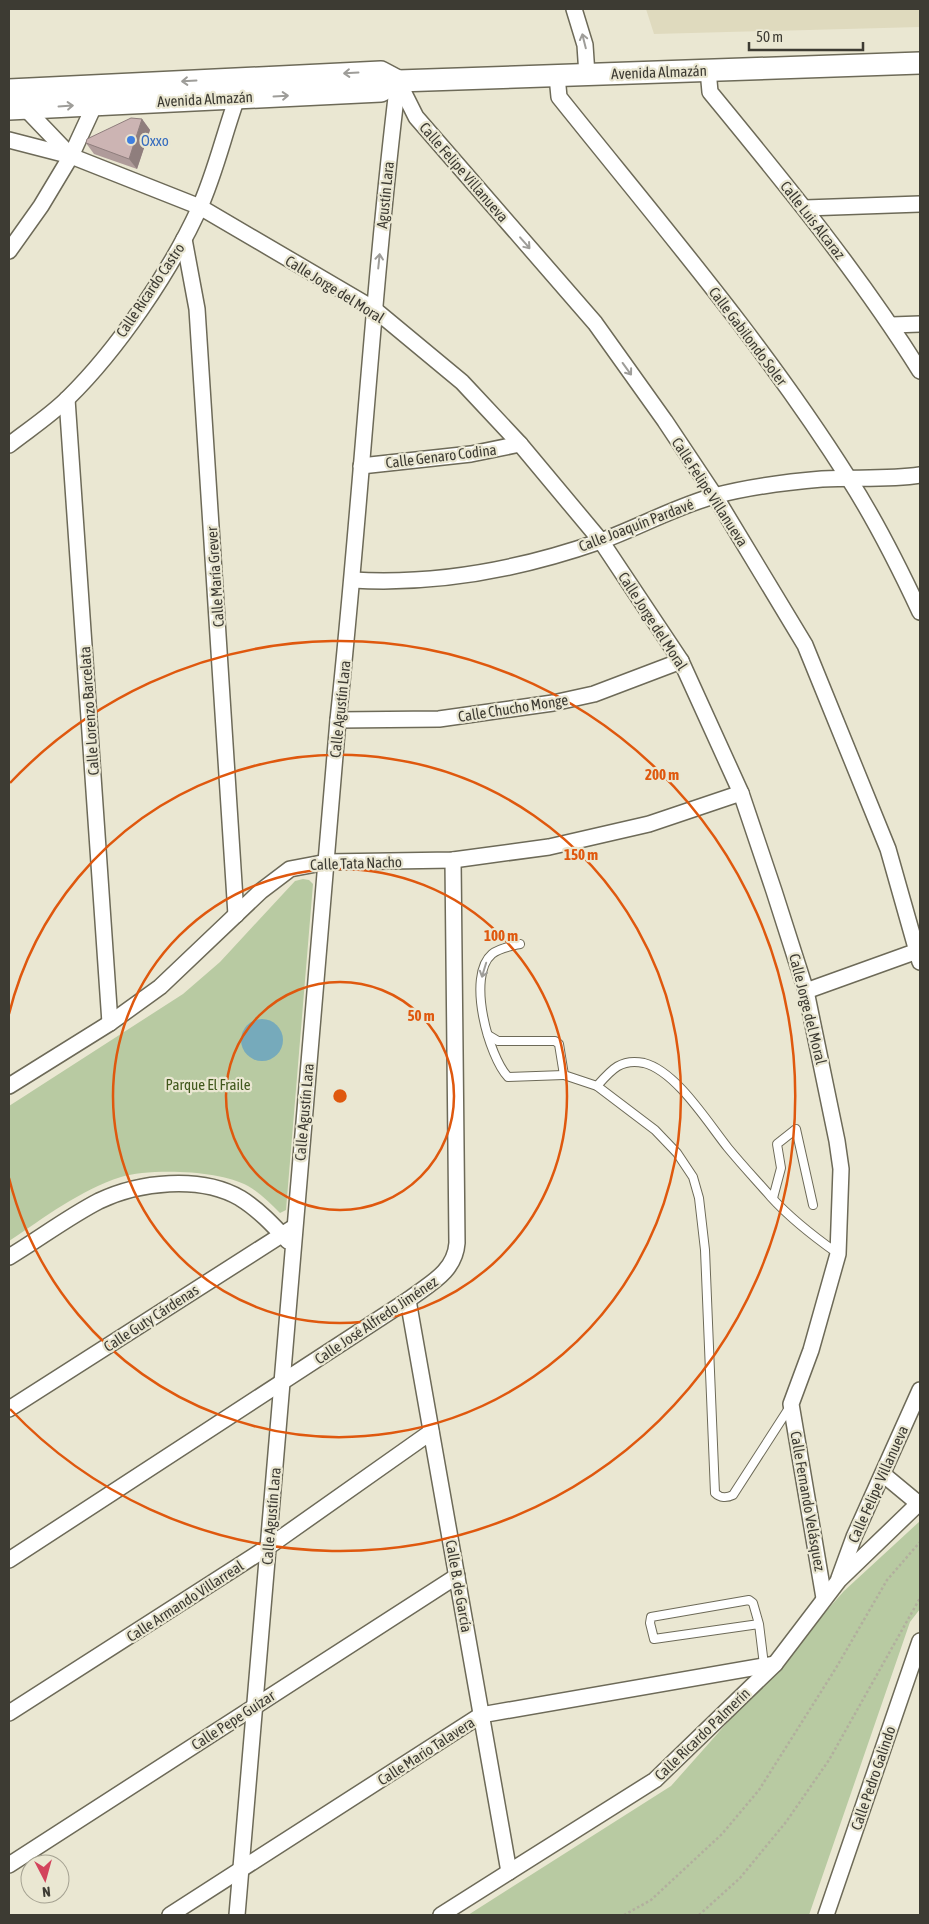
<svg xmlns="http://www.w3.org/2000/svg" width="929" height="1924" font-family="'Asap Condensed',sans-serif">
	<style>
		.built { fill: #dfdabe }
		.green { fill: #b8caa2 }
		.water { fill: #76aabb }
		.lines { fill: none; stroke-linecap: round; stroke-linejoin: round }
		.lane-casing { stroke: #6d6a58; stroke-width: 10 }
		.street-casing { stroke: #6d6a58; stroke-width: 18 }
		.secondary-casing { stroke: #6d6a58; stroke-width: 24 }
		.path { stroke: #b2af9e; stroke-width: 2.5; stroke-dasharray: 2.5 2.5; stroke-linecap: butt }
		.lane { stroke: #fff; stroke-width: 8 }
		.street { stroke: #fff; stroke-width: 15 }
		.secondary { stroke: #fff; stroke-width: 21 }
		.wall { fill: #af9b9a }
		.shaded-wall { fill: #8f7e7d }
		.building { fill: #ccb4b3; stroke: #8f7e7d }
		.oneway { stroke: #9e9d99 }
		.ring { fill: none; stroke: #df580e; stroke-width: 2.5 }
		.shop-dot { fill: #3f7fe0; stroke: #eae7d2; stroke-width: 2 }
		.labels { text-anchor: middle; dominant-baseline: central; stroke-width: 4.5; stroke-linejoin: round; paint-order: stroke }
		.street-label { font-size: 15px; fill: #3d3b33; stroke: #eae7d2 }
		.shop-label { font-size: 15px; fill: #366cbe; stroke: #eae7d2; text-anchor: start }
		.park-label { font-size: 15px; fill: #41581c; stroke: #eae7d2 }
		.centre { fill: #df580e; stroke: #eae7d2; stroke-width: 2.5 }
		.ring-label { font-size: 15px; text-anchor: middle; font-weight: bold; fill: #df580e; stroke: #eae7d2; stroke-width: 4.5; stroke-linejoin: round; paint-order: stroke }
	</style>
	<rect width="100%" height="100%" fill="#eae7d2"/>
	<polygon class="built" points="646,9 920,9 920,27 654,34"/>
	<g class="green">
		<path d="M303,879L309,880L313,884L286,1210L280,1213C270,1203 260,1193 248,1186C221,1170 150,1168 121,1177C80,1190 44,1218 9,1241V1106L183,994L220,962L295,881Z"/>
		<polygon points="920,1521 920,1609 910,1622 809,1915 468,1915 671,1786 844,1591"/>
	</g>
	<circle class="water" cx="262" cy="1040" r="21"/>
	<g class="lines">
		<g class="lane-casing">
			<g id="lane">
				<path d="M520,944C511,946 499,948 492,954C466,976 489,1057 508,1077L564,1075"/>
				<path d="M488,1035L498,1041H555L559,1044L564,1075L597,1086L655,1130L677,1153L693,1177L699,1198L705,1250L715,1493C720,1498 727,1498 733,1495L791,1405"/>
				<path d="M597,1086C611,1070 621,1058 644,1063C676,1071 708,1123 728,1148C742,1165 757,1181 771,1197C791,1219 813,1236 837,1253"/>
				<polyline points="773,1198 781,1168 777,1144 796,1129 813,1205"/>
				<polyline points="759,1624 753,1603 749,1600 651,1617 650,1623 654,1639 759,1624 764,1665"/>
			</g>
		</g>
		<g class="street-casing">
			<g id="street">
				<polyline points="574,9 585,45 587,75"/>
				<path d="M708,70L710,92C784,182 858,272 920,371"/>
				<path d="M557,76L559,97C659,222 764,344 849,479C876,521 899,567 920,612"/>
				<polyline points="398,81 416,117 595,323 665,421 715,496 805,645 888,849 920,962"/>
				<polyline points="25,108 69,154"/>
				<polyline points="9,140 71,156 200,207 374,309 462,382 520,444 601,541 681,661 741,793 774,891 806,991 837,1141 841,1169 838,1254 811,1350 791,1404 824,1598"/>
				<polyline points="805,208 920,204"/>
				<polyline points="184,239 197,309 236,915"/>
				<polyline points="9,251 41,206 71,156 95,104"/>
				<polyline points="892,325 920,324"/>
				<polyline points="67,399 110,1023"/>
				<path d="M9,445C28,430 50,416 68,398C118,349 170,272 199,209C215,174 224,134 237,98"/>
				<polyline points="361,466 471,454 520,444"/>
				<path d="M353,580C438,585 521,569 601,541C639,527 675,507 714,496C748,487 786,482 822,479C855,477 888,480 920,475"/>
				<polyline points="338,720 439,719 553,703 594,694 681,661"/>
				<polyline points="806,991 920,950"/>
				<polyline points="9,1086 110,1023 160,987 261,891 290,869 327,862 453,860 549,847 649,824 741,793"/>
				<path d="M9,1257C39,1239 68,1217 99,1201C139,1182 200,1175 240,1198C258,1209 273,1225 288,1241"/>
				<polyline points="408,1300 509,1872"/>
				<polyline points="9,1409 294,1227"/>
				<polyline points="884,1475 919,1504"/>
				<path d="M9,1560L408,1300C429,1284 455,1272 457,1243L453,860"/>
				<polyline points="839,1578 854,1537 920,1390"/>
				<polyline points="9,1713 268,1547 431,1432"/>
				<polyline points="9,1865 457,1576"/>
				<polyline points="170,1915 481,1715 775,1664"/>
				<path d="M237,1915L338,720C361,507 372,294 398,81"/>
				<polyline points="441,1915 655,1780 775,1664 839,1580 920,1502"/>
				<polyline points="826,1915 920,1641"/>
			</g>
		</g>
		<g class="secondary-casing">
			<g id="secondary">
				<polyline points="9,90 381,72 398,81"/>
				<polyline points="9,109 381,91 398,81 920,63"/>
			</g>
		</g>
		<g class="path">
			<polyline points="624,1915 651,1900 722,1834 759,1790 836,1668 887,1580 920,1542"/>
			<polyline points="699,1915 740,1878 786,1822 829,1760 920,1598"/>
		</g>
		<use href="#lane" class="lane"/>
		<use href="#street" class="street"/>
		<use href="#secondary" class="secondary"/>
	</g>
	<polygon class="wall" points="142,119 150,130 137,169 94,154 86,143"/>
	<polygon class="shaded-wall" points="142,119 150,130 137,169 129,159"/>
	<polygon class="building" points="131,118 142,119 129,159 86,143 87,139"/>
	<defs><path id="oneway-shaft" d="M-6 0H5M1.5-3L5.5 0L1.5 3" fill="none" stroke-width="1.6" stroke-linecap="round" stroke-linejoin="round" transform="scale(1.25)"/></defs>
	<g class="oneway">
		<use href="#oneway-shaft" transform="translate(584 41) rotate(-104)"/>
		<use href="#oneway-shaft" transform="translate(351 73) rotate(177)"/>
		<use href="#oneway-shaft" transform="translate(189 81) rotate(177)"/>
		<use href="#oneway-shaft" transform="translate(281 96) rotate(-3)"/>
		<use href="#oneway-shaft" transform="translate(66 106) rotate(-4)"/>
		<use href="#oneway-shaft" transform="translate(525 243) rotate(49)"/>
		<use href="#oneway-shaft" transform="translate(379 261) rotate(-84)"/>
		<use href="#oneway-shaft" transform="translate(627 369) rotate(54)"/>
		<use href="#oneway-shaft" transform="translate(484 970) rotate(107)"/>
	</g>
	<g class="ring">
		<circle cx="340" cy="1096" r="114"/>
		<circle cx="340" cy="1096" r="227"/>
		<path d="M9 1014A341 341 0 1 1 9 1178"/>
		<path d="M10 783A455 455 0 1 1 10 1409"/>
	</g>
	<circle class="shop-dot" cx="131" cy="140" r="5"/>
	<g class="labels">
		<g class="street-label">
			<text transform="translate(659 72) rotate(-2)">Avenida Almazán</text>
			<text transform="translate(205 99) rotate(-3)">Avenida Almazán</text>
			<text transform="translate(464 172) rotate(49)">Calle Felipe Villanueva</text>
			<text transform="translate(385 195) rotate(-84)">Agustín Lara</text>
			<text transform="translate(813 220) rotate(52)">Calle Luis Alcaraz</text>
			<text transform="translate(335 289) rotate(32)">Calle Jorge del Moral</text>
			<text transform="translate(150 290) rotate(-56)">Calle Ricardo Castro</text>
			<text transform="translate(748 336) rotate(53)">Calle Gabilondo Soler</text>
			<text transform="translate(441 456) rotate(-7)">Calle Genaro Codina</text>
			<text transform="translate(710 492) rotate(57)">Calle Felipe Villanueva</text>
			<text transform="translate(636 525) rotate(-21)">Calle Joaquín Pardavé</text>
			<text transform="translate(215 577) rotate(-94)">Calle María Grever</text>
			<text transform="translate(653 621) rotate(57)">Calle Jorge del Moral</text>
			<text transform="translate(513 708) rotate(-9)">Calle Chucho Monge</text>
			<text transform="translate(340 709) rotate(-84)">Calle Agustín Lara</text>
			<text transform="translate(89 711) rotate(-94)">Calle Lorenzo Barcelata</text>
			<text transform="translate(356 863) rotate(-2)">Calle Tata Nacho</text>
			<text transform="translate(808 1009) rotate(76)">Calle Jorge del Moral</text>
			<text transform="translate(304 1112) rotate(-85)">Calle Agustín Lara</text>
			<text transform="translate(151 1318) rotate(-33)">Calle Guty Cárdenas</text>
			<text transform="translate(376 1320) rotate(-34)">Calle José Alfredo Jiménez</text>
			<text transform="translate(878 1484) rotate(-66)">Calle Felipe Villanueva</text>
			<text transform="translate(808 1501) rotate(80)">Calle Fernando Velásquez</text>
			<text transform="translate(271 1516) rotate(-85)">Calle Agustín Lara</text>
			<text transform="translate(459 1586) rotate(80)">Calle B. de García</text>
			<text transform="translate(185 1601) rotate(-33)">Calle Armando Villarreal</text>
			<text transform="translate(233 1720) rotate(-33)">Calle Pepe Guízar</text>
			<text transform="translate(702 1734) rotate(-44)">Calle Ricardo Palmerín</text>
			<text transform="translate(426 1751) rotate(-33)">Calle Mario Talavera</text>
			<text transform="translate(873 1778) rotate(-71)">Calle Pedro Galindo</text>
		</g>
		<g class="shop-label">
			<text x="141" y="140">Oxxo</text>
		</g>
		<g class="park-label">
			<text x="208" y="1084">Parque El Fraile</text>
		</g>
	</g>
	<circle cx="340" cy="1096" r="8" class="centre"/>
	<g class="ring-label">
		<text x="662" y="780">200 m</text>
		<text x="581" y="860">150 m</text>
		<text x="501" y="941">100 m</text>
		<text x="421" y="1021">50 m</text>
	</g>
	<rect width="929" height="1924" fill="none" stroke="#3d3b33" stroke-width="20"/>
	<g transform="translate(45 1879) rotate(174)"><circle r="24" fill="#eae7d2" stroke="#a5a292"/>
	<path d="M0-4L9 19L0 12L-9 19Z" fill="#d3435c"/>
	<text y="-8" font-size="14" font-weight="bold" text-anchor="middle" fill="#3d3b33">N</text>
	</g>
	<path d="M749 42v8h114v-8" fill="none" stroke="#3d3b33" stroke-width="2.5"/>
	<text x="756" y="42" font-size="15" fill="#3d3b33" stroke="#eae7d2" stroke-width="4" paint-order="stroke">50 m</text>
</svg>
